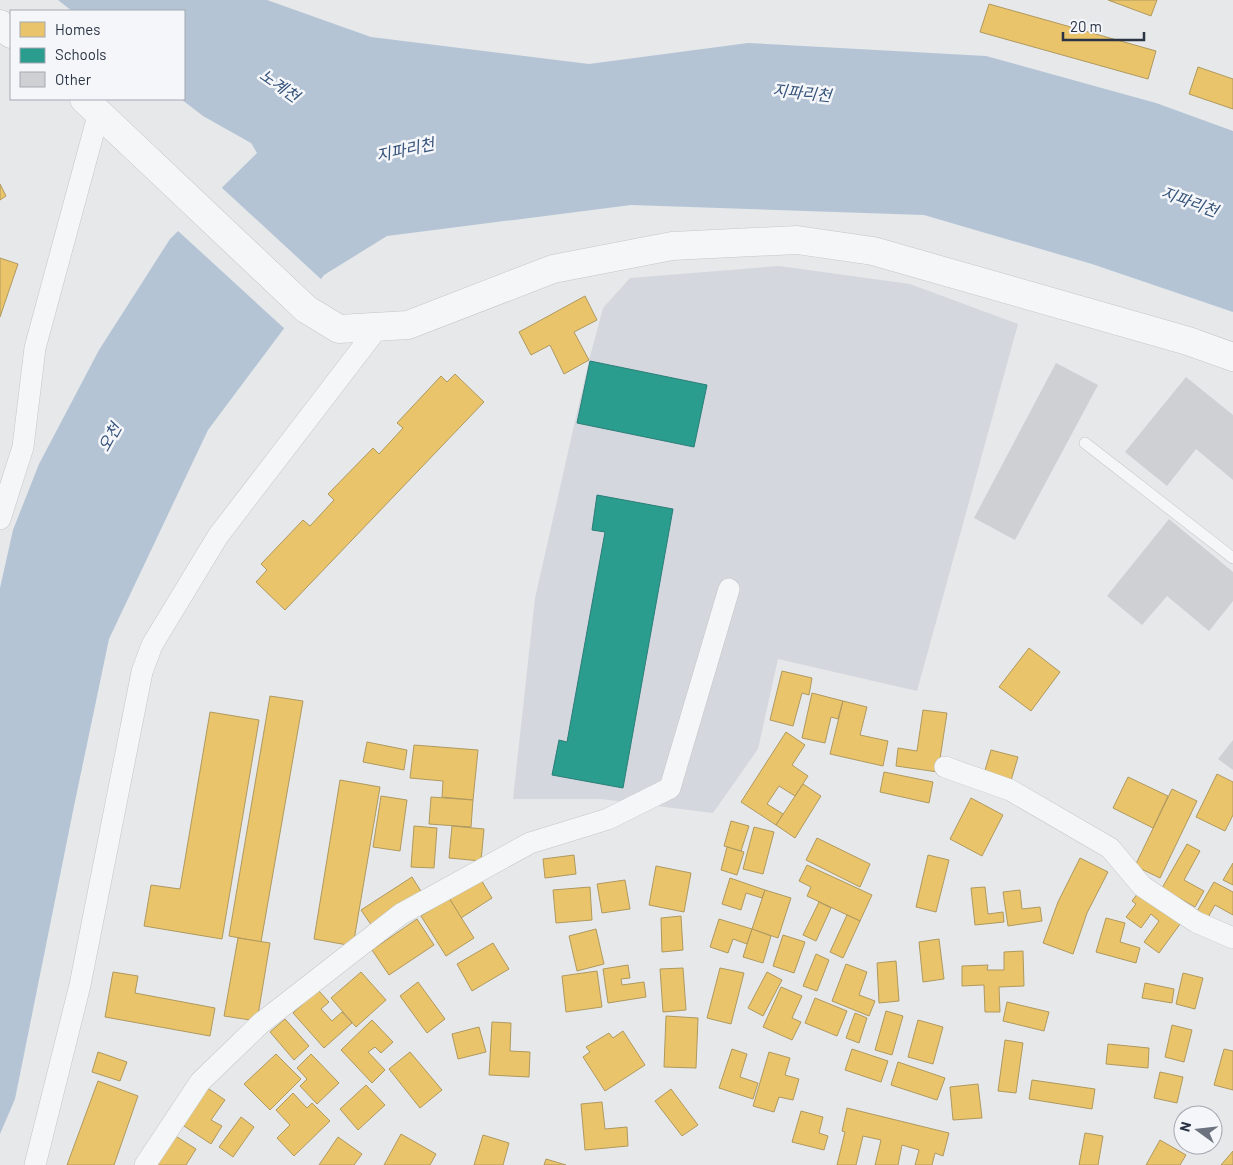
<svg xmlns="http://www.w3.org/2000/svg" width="1233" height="1165" font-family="Barlow,'Noto Sans KR',sans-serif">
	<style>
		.built { fill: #d4d7dd }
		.water { fill: #b4c4d5 }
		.pier { fill: #e6e8ea }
		.homes { fill: #e9c46a; stroke: #b0995f }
		.schools { fill: #2a9d8f; stroke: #2a7e79 }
		.building { fill: #ced0d3 }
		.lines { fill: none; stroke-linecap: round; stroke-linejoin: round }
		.service-casing { stroke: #c4c6c8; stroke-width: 12 }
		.minor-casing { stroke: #c4c6c8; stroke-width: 22 }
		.tertiary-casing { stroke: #c4c6c8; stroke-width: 29 }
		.service { stroke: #f5f6f7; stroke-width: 11 }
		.minor { stroke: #f5f6f7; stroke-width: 21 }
		.tertiary { stroke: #f5f6f7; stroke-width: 28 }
		.labels { text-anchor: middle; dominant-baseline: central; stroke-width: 5; stroke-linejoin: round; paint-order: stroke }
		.water-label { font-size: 16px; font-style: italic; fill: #34527a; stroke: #f4f6f9 }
	</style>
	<rect width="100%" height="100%" fill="#e6e8ea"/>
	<polygon class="built" points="779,266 910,284 1018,324 917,691 778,659 758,749 713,813 601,799 513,799 535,598 588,364 603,308 630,278"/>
	<polygon class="water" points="58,0 267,0 371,37 589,64 748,43 986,56 1156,103 1233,131 1233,312 1092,264 924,215 631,205 387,236 324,275 208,430 109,639 73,811 15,1099 0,1134 0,588 13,530 39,464 99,350 170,239 257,153 251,143 203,116 181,99 184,99 184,11 72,11"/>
	<polygon class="pier" points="220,186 323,281 286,330 177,230"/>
	<g class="homes">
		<polygon points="1108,0 1157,0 1151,16"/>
		<polygon points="989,4 1156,51 1148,79 980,32"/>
		<polygon points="1198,67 1233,79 1233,109 1189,94"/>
		<polygon points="0,184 6,196 0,200"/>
		<polygon points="0,258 18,264 0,317"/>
		<polygon points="585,296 597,320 574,332 589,360 564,374 550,345 531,355 519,332"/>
		<polygon points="455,374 484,402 285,610 256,582 267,570 261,564 303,520 310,526 334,500 328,494 373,448 379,454 403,428 397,423 441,376 447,382"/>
		<polygon points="1029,648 1060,672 1031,711 999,687"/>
		<polygon points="782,671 812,678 809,695 802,693 793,726 770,720"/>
		<polygon points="812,693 843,701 838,719 831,717 825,743 802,738"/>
		<polygon points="270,696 303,701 261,942 229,936"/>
		<polygon points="843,701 867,707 860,735 888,741 883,766 830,754"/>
		<polygon points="923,710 947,713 938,772 896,766 898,748 917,751"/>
		<polygon points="210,712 259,720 222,939 144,926 151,885 180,889"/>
		<polygon points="786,732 805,745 792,765 808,776 795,796 779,786 767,804 783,814 776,825 741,802"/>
		<polygon points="367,742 407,750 404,770 363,762"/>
		<polygon points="414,745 478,750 473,800 442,797 443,781 410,778"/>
		<polygon points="991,750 1018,757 1010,784 983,777"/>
		<polygon points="884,772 933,782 929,803 880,792"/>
		<polygon points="1217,774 1233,782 1233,815 1225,831 1196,817"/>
		<polygon points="1128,777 1168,796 1153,828 1113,808"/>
		<polygon points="340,780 380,787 353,946 314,939"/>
		<polygon points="803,784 821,796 795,838 776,825"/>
		<polygon points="1172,789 1197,801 1160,878 1135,866"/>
		<polygon points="381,796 407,800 400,851 373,847"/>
		<polygon points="431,797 473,800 471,827 429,824"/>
		<polygon points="971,798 1003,815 982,856 950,839"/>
		<polygon points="731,821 749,826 741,851 724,846"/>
		<polygon points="414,826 437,828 434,868 411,867"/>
		<polygon points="452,826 484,829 481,861 449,858"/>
		<polygon points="754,827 774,832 763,874 743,869"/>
		<polygon points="817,838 870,864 860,887 806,860"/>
		<polygon points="1187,844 1200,851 1184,880 1204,891 1195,907 1162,888"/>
		<polygon points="727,847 744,852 737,875 721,870"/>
		<polygon points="574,855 576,874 545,878 543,859"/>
		<polygon points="928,855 949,860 936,912 916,907"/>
		<polygon points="1080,858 1108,872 1087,913 1073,954 1043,943 1058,902"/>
		<polygon points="1233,863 1233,885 1223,880"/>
		<polygon points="807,865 872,895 860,921 807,896 811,887 799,881"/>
		<polygon points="656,866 691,873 684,912 649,905"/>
		<polygon points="412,877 422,893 372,926 361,910"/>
		<polygon points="480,878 492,898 461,918 449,898"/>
		<polygon points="730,878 765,890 762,898 746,893 741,910 722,904"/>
		<polygon points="625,880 630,909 602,913 597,884"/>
		<polygon points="1214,882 1233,892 1233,915 1215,905 1207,919 1196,913"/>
		<polygon points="590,887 592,920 556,923 553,890"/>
		<polygon points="985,887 988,914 1003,912 1004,922 975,925 971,888"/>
		<polygon points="1141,889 1183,920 1159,953 1144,942 1159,921 1151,914 1141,928 1126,917 1136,904 1132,901"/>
		<polygon points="765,890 791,898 778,938 752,929"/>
		<polygon points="1020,890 1022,909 1040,907 1042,921 1008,926 1003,892"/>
		<polygon points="449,898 474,938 446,956 421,916"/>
		<polygon points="819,902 831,908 816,941 803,935"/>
		<polygon points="847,915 860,921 843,958 830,952"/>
		<polygon points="681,916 683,950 662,952 661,918"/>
		<polygon points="1106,918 1125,923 1120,942 1140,948 1136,963 1096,952"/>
		<polygon points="417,919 434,945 389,975 372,950"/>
		<polygon points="719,919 752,929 747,944 733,939 728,953 710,947"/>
		<polygon points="596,929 604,964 577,971 569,936"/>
		<polygon points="752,929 771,936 763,963 743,957"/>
		<polygon points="783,935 805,942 794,973 773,966"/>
		<polygon points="238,938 270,943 257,1021 224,1016"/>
		<polygon points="939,939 944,979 923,982 919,942"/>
		<polygon points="493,943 509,969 472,991 457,964"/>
		<polygon points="1023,951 1024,986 999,987 1000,1012 985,1012 984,985 962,986 962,966 988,965 987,970 1004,970 1004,952"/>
		<polygon points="816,954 829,960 817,991 803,986"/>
		<polygon points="896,961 899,1001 879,1003 877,963"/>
		<polygon points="846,964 867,972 859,995 875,1001 869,1016 832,1001"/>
		<polygon points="628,965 630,978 621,979 622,985 644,982 646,997 608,1003 603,969"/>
		<polygon points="683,968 686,1010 663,1012 660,969"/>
		<polygon points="720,968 744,973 731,1024 707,1018"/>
		<polygon points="597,971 602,1007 566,1012 562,976"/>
		<polygon points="113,972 138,976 135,993 215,1008 210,1036 105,1017"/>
		<polygon points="361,972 386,1000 356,1027 331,998"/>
		<polygon points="767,972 782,980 763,1016 748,1008"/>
		<polygon points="1183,973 1203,978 1195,1009 1176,1004"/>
		<polygon points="418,982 445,1019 427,1033 400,996"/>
		<polygon points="1145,983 1174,989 1172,1003 1142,998"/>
		<polygon points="781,987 802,996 792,1018 801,1022 792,1040 763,1027"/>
		<polygon points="318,990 329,1002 321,1009 332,1021 342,1012 352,1023 324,1048 293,1013"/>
		<polygon points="815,998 847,1011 837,1036 805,1023"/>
		<polygon points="1007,1002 1049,1012 1044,1031 1003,1021"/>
		<polygon points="886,1011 903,1016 892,1055 875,1050"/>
		<polygon points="855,1013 867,1018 859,1043 846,1038"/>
		<polygon points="666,1016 698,1018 696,1068 664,1067"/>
		<polygon points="285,1019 309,1046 294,1060 270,1032"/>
		<polygon points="372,1020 393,1042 381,1053 375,1047 368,1052 385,1070 372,1083 341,1050"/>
		<polygon points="918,1020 943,1027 933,1064 908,1057"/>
		<polygon points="492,1022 511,1023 510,1051 530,1052 529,1077 489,1075"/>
		<polygon points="1172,1025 1192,1030 1184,1062 1165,1057"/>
		<polygon points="479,1027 486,1052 458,1059 452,1034"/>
		<polygon points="623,1031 645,1065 605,1091 583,1057 590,1052 586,1047 609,1033 613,1038"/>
		<polygon points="1005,1040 1023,1043 1016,1093 998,1091"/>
		<polygon points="1108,1044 1149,1048 1148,1068 1106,1064"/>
		<polygon points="732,1049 747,1054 740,1077 758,1083 753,1099 719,1088"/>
		<polygon points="852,1049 888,1061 881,1082 845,1070"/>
		<polygon points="1224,1049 1233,1051 1233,1090 1214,1085"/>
		<polygon points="98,1052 127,1062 120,1081 92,1072"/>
		<polygon points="410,1052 442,1090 420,1108 389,1069"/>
		<polygon points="769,1052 790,1058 785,1075 799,1079 793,1100 779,1097 774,1112 753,1106"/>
		<polygon points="276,1054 301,1079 270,1110 244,1084"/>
		<polygon points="311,1054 339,1083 317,1104 300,1086 307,1079 297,1068"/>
		<polygon points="898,1062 945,1078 937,1100 891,1085"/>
		<polygon points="1160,1072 1183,1077 1177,1103 1154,1098"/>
		<polygon points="1032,1080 1095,1089 1092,1109 1029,1099"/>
		<polygon points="98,1081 138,1096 114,1165 67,1165"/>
		<polygon points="978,1084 982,1118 953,1120 950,1087"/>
		<polygon points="366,1085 385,1105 358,1130 340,1109"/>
		<polygon points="206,1087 225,1100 211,1120 222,1126 211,1144 181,1124"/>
		<polygon points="671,1089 698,1125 682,1136 655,1101"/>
		<polygon points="293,1093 307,1108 312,1103 330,1121 294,1156 277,1138 290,1125 276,1110"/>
		<polygon points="602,1102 605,1129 627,1127 628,1146 585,1150 581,1104"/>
		<polygon points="847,1108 949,1133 943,1156 935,1153 932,1165 915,1165 919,1150 902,1145 898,1165 875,1165 881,1140 863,1136 856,1165 837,1165 845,1132 842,1131"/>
		<polygon points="801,1111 823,1117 819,1133 828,1136 824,1150 792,1142"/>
		<polygon points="241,1117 254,1127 233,1157 219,1147"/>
		<polygon points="1085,1133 1103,1136 1098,1165 1079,1165"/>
		<polygon points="401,1134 436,1154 430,1165 384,1165"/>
		<polygon points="174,1135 196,1149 186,1165 155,1165"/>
		<polygon points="483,1135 509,1143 503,1165 474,1165"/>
		<polygon points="338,1137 362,1154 354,1165 319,1165"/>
		<polygon points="1160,1140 1186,1155 1180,1165 1146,1165"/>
		<polygon points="1233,1151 1233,1165 1221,1165"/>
		<polygon points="546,1159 566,1165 544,1165"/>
	</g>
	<g class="schools">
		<polygon points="590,361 707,385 694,447 577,423"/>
		<polygon points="597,495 673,509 623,788 552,775 559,740 567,742 605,532 592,530"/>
	</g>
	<g class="building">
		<polygon points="1056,363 1098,385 1015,540 974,518"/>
		<polygon points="1186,377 1233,415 1233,480 1196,449 1167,486 1125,452"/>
		<polygon points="1169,519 1233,572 1233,601 1209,631 1167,596 1142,625 1107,596"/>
		<polygon points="1233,740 1233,770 1218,759"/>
	</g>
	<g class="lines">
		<g class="service-casing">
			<polyline id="service" points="1085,443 1233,558"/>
		</g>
		<g class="minor-casing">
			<g id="minor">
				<polyline points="0,519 23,447 35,348 99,112"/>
				<polyline points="945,767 1010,790 1110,848 1142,886 1196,922 1233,938"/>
				<polyline points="35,1165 80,985 142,672 152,645 218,536 379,326"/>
				<polyline points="145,1165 200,1082 261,1023 401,914 530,843 608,819 670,788 729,589"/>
			</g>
		</g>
		<g class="tertiary-casing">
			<g id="tertiary">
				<polyline points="0,24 11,34"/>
				<polyline points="84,99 306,309 339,329 408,325 553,269 672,246 797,240 873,251 1188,341 1233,357"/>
			</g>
		</g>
		<use href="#service" class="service"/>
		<use href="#minor" class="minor"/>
		<use href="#tertiary" class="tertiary"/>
	</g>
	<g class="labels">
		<g class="water-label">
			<text transform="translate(280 85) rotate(35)">노계천</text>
			<text transform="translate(802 92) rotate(6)">지파리천</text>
			<text transform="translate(405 149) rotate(-12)">지파리천</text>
			<text transform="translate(1190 201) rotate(20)">지파리천</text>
			<text transform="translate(109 437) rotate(-61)">오천</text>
		</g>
	</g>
	<rect x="10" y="10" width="175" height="90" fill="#f4f6f9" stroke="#a4a8b1"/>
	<rect x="20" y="22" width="25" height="15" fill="#e9c46a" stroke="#a4a8b1"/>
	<text x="55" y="35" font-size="15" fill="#2b3445">Homes</text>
	<rect x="20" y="48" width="25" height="15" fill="#2a9d8f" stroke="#a4a8b1"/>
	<text x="55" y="60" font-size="15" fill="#2b3445">Schools</text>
	<rect x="20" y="72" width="25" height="15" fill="#ced0d3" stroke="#a4a8b1"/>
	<text x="55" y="85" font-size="15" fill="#2b3445">Other</text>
	<g transform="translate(1198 1130) rotate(285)"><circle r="24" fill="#f4f6f9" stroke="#a4a8b1"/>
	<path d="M0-4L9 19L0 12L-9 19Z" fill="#6c737f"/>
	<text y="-8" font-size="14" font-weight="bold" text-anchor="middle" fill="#2b3445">N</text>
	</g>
	<path d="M1063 32v8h81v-8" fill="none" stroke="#2b3445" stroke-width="2.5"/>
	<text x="1070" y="32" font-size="15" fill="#2b3445" stroke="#f4f6f9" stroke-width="4" paint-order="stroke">20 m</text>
</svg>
